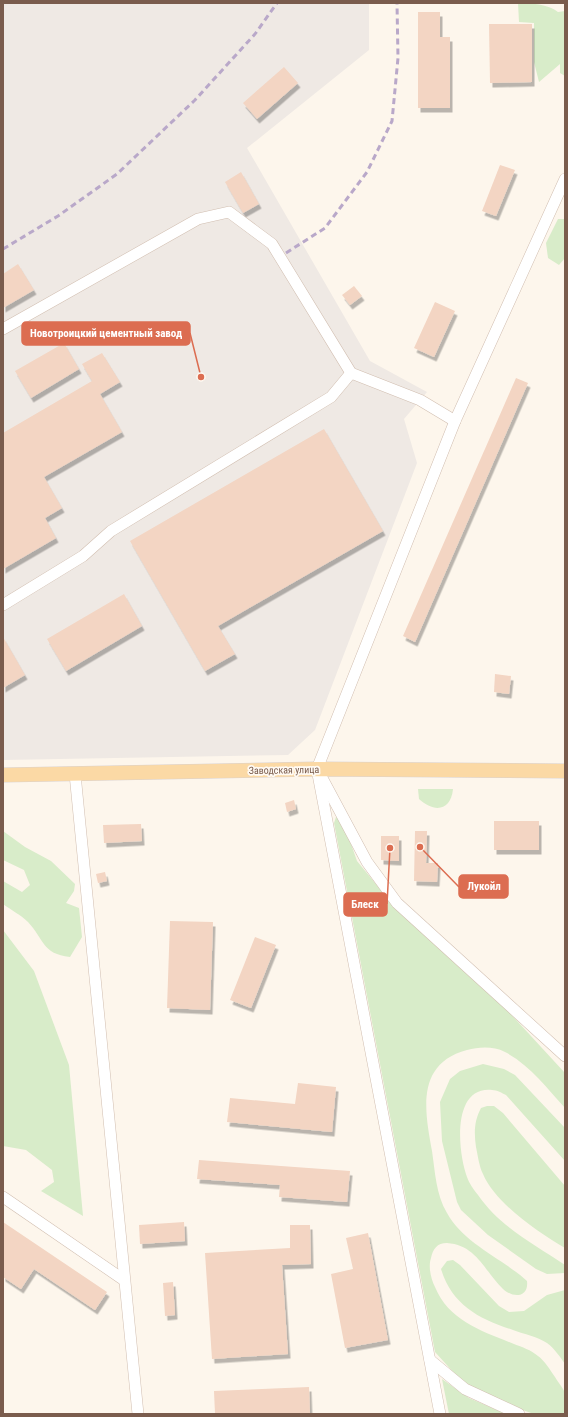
<svg xmlns="http://www.w3.org/2000/svg" width="568" height="1417" font-family="'Roboto Condensed',sans-serif">
	<style>
		.industrial { fill: #efe9e4 }
		.green { fill: #d8ecc9 }
		.building { fill: #f3d5c3; filter: url(#shadow) }
		.lines { fill: none; stroke-linecap: round; stroke-linejoin: round }
		.minor-casing { stroke: #d1beb0; stroke-width: 12 }
		.major-casing { stroke: #dad1cd; stroke-width: 15 }
		.minor { stroke: #fff; stroke-width: 11 }
		.major { stroke: #fbd9a5; stroke-width: 14 }
		.rail { stroke: #b9a8c9; stroke-width: 3; stroke-dasharray: 6 4; stroke-linecap: butt }
		.labels { text-anchor: middle; dominant-baseline: central; stroke-width: 3.5; stroke-linejoin: round; paint-order: stroke }
		.street-label { font-size: 10px; fill: #7a5c4d; stroke: #fffaf3 }
		.leader { fill: none; stroke: #dc6d51; stroke-width: 1.5 }
		.callout-dot { fill: #dc6d51; stroke: #fffaf3; stroke-width: 1.5 }
		.callout { fill: #dc6d51; stroke: #dc6d51; stroke-width: 1.5 }
		.callout-label { font-size: 11px; text-anchor: middle; font-weight: bold; fill: #fff }
	</style>
	<defs>
		<filter id="shadow"><feDropShadow dx="2.5" dy="4.5" stdDeviation="0" flood-color="#0004"/></filter>
	</defs>
	<rect width="100%" height="100%" fill="#fdf6ec"/>
	<polygon class="industrial" points="3,3 369,3 369,50 247,148 370,361 427,392 404,419 417,463 315,730 288,755 3,760"/>
	<g class="green">
		<path d="M518,3C531,3 548,4 558,12L565,11V76L560,73V64L539,82L534,62V23L519,22Z"/>
		<polygon points="558,219 565,219 565,258 559,265 548,258 546,243"/>
		<path d="M418,789H453C451,811 434,813 419,799Z"/>
		<path d="M336,817L343,821L357,861L394,906L507,1010L565,1073V1108C547,1088 530,1065 505,1052C493,1046 479,1047 467,1050C415,1064 425,1112 432,1151C435,1171 436,1195 447,1213C464,1244 502,1258 527,1281C529,1297 514,1299 503,1289C485,1272 477,1245 447,1243C437,1243 433,1249 431,1258C428,1267 431,1279 435,1287C449,1321 482,1331 514,1344C522,1347 531,1350 538,1356C545,1361 550,1370 555,1377C558,1382 563,1388 565,1393C567,1398 565,1408 565,1414H534L508,1405L465,1385L435,1352L334,823Z"/>
		<path d="M3,831L25,847L51,861L75,884L74,891L66,903L79,908L82,937L70,957C42,954 44,939 28,922C21,915 11,910 3,904V881L22,892L30,885L24,870L3,860Z"/>
		<polygon points="3,930 34,971 69,1065 83,1216 41,1191 54,1182 52,1170 26,1150 3,1146"/>
		<path d="M483,1064L504,1069L515,1075L565,1128V1161L506,1095C502,1093 497,1090 492,1090C451,1086 458,1153 467,1177C469,1183 474,1190 478,1195C500,1227 534,1244 565,1265V1273L547,1274L536,1269L488,1235L461,1210L457,1202L442,1141L440,1102L450,1079L460,1071Z"/>
		<path d="M487,1106H494L503,1113L565,1186V1248C539,1233 495,1203 483,1174C479,1166 478,1156 476,1147C474,1133 474,1121 481,1108Z"/>
		<path d="M453,1260L460,1265L499,1306L509,1312L524,1311L547,1295L565,1290V1364C560,1357 555,1349 547,1343C538,1337 524,1334 513,1330C479,1319 452,1305 441,1269L447,1261Z"/>
		<polygon points="442,1379 469,1398 506,1414 449,1414"/>
	</g>
	<g class="building">
		<polygon points="418,12 440,12 440,37 450,37 450,108 418,108"/>
		<polygon points="489,24 532,24 532,82 490,83"/>
		<polygon points="284,67 298,83 257,119 243,103"/>
		<polygon points="500,165 515,170 496,216 482,211"/>
		<polygon points="241,172 259,204 243,213 225,182"/>
		<polygon points="18,264 34,290 3,308 3,274"/>
		<polygon points="354,286 362,296 350,305 342,295"/>
		<polygon points="435,302 455,311 434,357 414,348"/>
		<polygon points="64,343 79,369 31,398 15,371"/>
		<polygon points="102,353 120,382 100,394 122,432 44,477 62,508 45,518 56,538 3,569 3,433 92,381 82,364"/>
		<polygon points="516,378 528,383 415,642 403,636"/>
		<polygon points="324,429 383,531 218,626 235,654 205,671 130,541"/>
		<polygon points="124,594 142,626 66,671 47,639"/>
		<polygon points="3,637 25,675 3,688"/>
		<polygon points="495,674 511,676 509,694 494,692"/>
		<polygon points="294,800 296,809 287,812 285,803"/>
		<rect x="494" y="821" width="45" height="29"/>
		<polygon points="141,824 142,841 104,843 103,825"/>
		<polygon points="415,831 427,831 426,863 438,863 437,882 414,881"/>
		<polygon points="381,836 399,836 399,861 381,860"/>
		<polygon points="105,872 107,881 98,883 96,874"/>
		<polygon points="170,921 213,922 210,1010 167,1008"/>
		<polygon points="255,937 276,945 251,1008 230,1000"/>
		<polygon points="298,1083 336,1087 332,1132 227,1122 230,1098 295,1104"/>
		<polygon points="199,1160 350,1171 347,1202 279,1197 280,1185 197,1179"/>
		<polygon points="3,1222 107,1292 95,1310 34,1269 21,1289 3,1277"/>
		<polygon points="184,1222 185,1241 140,1244 139,1225"/>
		<polygon points="290,1225 310,1225 311,1264 282,1265 288,1354 212,1359 205,1253 290,1248"/>
		<polygon points="368,1233 388,1340 345,1348 331,1274 353,1269 346,1238"/>
		<polygon points="173,1282 175,1315 165,1316 163,1283"/>
		<polygon points="309,1387 310,1414 215,1414 214,1391"/>
	</g>
	<g class="lines">
		<g class="minor-casing">
			<g id="minor">
				<polyline points="3,329 198,219 229,212 272,244 351,373 420,400 455,421"/>
				<polyline points="3,605 83,556 111,531 331,397 351,373"/>
				<polyline points="75,774 138,1414"/>
				<polyline points="321,776 367,862 397,903 565,1056"/>
				<polyline points="3,1197 124,1280"/>
				<polyline points="430,1360 465,1389 519,1414"/>
				<polyline points="440,1414 317,769 455,421 565,179"/>
			</g>
		</g>
		<g class="major-casing">
			<polyline id="major" points="3,775 317,769 565,771"/>
		</g>
		<use href="#minor" class="minor"/>
		<use href="#major" class="major"/>
		<g class="rail">
			<polyline points="3,249 58,216 117,174 195,100 255,34 277,3"/>
			<polyline points="286,253 325,228 367,172 392,121 398,58 397,3"/>
		</g>
	</g>
	<g class="labels">
		<g class="street-label">
			<text transform="translate(284 770) rotate(-1)">Заводская улица</text>
		</g>
	</g>
	<path class="leader" d="M201 377L190 333M420 847L459 887M390 848L387 904"/>
	<g class="callout-dot">
		<circle cx="201" cy="377" r="4"/>
		<circle cx="420" cy="847" r="4"/>
		<circle cx="390" cy="848" r="4"/>
	</g>
	<g class="callout">
		<rect x="22" y="322" width="168" height="23" rx="4"/>
		<rect x="459" y="875" width="49" height="23" rx="4"/>
		<rect x="344" y="893" width="43" height="23" rx="4"/>
	</g>
	<g class="callout-label">
		<text x="106" y="337">Новотроицкий цементный завод</text>
		<text x="484" y="890">Лукойл</text>
		<text x="365" y="908">Блеск</text>
	</g>
	<rect width="568" height="1417" fill="none" stroke="#7a5c4d" stroke-width="8"/>
</svg>
